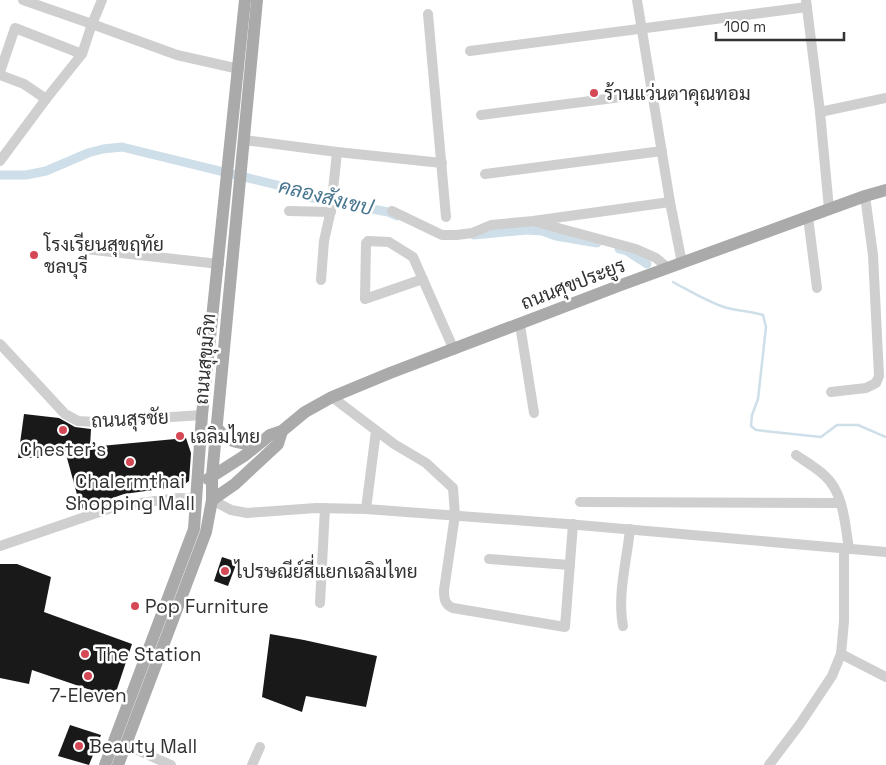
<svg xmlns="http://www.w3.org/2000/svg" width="886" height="765" font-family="'Space Grotesk',Sarabun,sans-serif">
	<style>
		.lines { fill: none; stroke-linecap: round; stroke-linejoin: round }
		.stream { stroke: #cedfe9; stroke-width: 2.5 }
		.canal { stroke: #cedfe9; stroke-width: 9 }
		.building { fill: #191919 }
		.minor { stroke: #cfcfcf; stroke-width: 10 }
		.major { stroke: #aaa; stroke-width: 12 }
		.poi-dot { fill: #d54856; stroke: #fff; stroke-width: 2 }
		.labels { text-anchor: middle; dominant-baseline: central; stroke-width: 5; stroke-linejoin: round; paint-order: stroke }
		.poi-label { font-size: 19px; fill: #323232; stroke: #fff; text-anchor: start }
		.street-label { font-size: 19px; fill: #323232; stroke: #fff }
		.water-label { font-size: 20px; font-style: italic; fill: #47748e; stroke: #fff }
	</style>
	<rect width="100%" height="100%" fill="#fff"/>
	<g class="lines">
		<path class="stream" d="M673,282C690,291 706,301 724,307C736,311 750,311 763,315L766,327L758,399L752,415L751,426L756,430L821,437L837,425H858L886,437"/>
		<g class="canal">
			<polyline points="0,175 26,175 46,171 88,153 103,149 122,147 285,187 307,197 388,212 397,216"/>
			<polyline points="474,235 527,230 542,231 556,236 597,243"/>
			<polyline points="619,249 627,251 647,264"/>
		</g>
	</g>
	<g class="building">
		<polygon points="24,414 59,418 75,427 91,429 90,447 186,438 191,453 189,481 182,486 124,494 81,509 64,447 46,444 42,458 18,458"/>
		<polygon points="222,557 237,562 228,586 214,581"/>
		<polygon points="0,564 17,564 51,577 44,612 132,644 114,698 32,670 29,684 0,678"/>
		<polygon points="270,634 304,640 377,656 366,707 306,696 302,712 262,697"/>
		<polygon points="70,725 101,735 89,765 58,756"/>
	</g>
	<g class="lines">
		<g class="minor">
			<polyline points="23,0 92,24 177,55 239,69"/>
			<polyline points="637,0 670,202 682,263"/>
			<polyline points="806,0 820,112 829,209"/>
			<polyline points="428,14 446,217"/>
			<polyline points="470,51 807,7"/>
			<polyline points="0,72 15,28 82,54"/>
			<polyline points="0,75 24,84 46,99"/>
			<polyline points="820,112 886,98"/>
			<polyline points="481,115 653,93"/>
			<polyline points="244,140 337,152 442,163"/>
			<polyline points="0,161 46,99 82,54 92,24 102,0"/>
			<polyline points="485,174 662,151"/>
			<polyline points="289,211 331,212"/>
			<polyline points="392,211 442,235 457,235 472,233 491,225 533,221 670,202"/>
			<polyline points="808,217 817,288"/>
			<polyline points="536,222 636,249 656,258 668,268"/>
			<polyline points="85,249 219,264"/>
			<polyline points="423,279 365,299 366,243 368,241 389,242 413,257 454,350"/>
			<polyline points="321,280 324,241 331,210 337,152"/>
			<polyline points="520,325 534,413"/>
			<polyline points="0,344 65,414 78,421 95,422 202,415"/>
			<polyline points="831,392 866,388 876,383 879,376 873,255 865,196"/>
			<path d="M332,397L394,444L426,463L453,488L455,515L444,590C444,599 445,605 453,608L565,627L573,524"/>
			<path d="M796,455C806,462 817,468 825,476C844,493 845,525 849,549"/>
			<polyline points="212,500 231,510 247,513 316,508 366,509 567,524 886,552"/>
			<polyline points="580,502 840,503"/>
			<polyline points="366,509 376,431"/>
			<polyline points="0,546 117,506 179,498 197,499"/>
			<polyline points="489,559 570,565"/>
			<polyline points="320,603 325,508"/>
			<path d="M623,626C617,595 627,560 630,529"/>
			<polyline points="841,654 886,677"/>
			<polyline points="126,745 171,765"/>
			<polyline points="252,765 260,747"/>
			<polyline points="769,765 800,724 832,676 841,654 844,621 844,549"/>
		</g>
		<g class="major">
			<path d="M217,428C228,443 243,446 261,441"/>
			<polyline points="208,479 244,456 270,435 282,431 305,412 332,397 390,373 621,285 865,196 886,190"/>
			<polyline points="212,500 235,484 278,444 282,431"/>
			<polyline points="105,765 194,529 202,415 245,0"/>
			<polyline points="118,765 206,532 212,500 212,476 257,0"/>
		</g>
	</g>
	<g class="poi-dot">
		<circle cx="594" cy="93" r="5"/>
		<circle cx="34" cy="255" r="5"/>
		<circle cx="63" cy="430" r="5"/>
		<circle cx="180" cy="436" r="5"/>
		<circle cx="130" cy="462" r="5"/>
		<circle cx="225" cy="571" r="5"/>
		<circle cx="135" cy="606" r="5"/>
		<circle cx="85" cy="654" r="5"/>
		<circle cx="88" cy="676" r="5"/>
		<circle cx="79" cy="746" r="5"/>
	</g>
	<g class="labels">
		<g class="poi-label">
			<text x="604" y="93">ร้านแว่นตาคุณทอม</text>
			<text x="44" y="244">โรงเรียนสุขฤทัย<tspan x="44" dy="22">ชลบุรี</tspan></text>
			<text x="190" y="436">เฉลิมไทย</text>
			<text x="63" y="449" text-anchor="middle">Chester's</text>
			<text x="130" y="481" text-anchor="middle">Chalermthai<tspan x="130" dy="22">Shopping Mall</tspan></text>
			<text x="235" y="571">ไปรษณีย์สี่แยกเฉลิมไทย</text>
			<text x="145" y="606">Pop Furniture</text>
			<text x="95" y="654">The Station</text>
			<text x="88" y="695" text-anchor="middle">7-Eleven</text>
			<text x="89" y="746">Beauty Mall</text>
		</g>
		<g class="street-label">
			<text transform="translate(573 284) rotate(-21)">ถนนศุขประยูร</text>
			<text transform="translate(205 359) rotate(-85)">ถนนสุขุมวิท</text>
			<text transform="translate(130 419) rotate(-3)">ถนนสุรชัย</text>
		</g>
		<g class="water-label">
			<text transform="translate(326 197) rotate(14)">คลองสังเขป</text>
		</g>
	</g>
	<path d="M716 32v8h128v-8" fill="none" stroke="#323232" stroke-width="2.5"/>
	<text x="724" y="32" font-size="15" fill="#323232" stroke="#ffffff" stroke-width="4" paint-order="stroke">100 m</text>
</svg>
